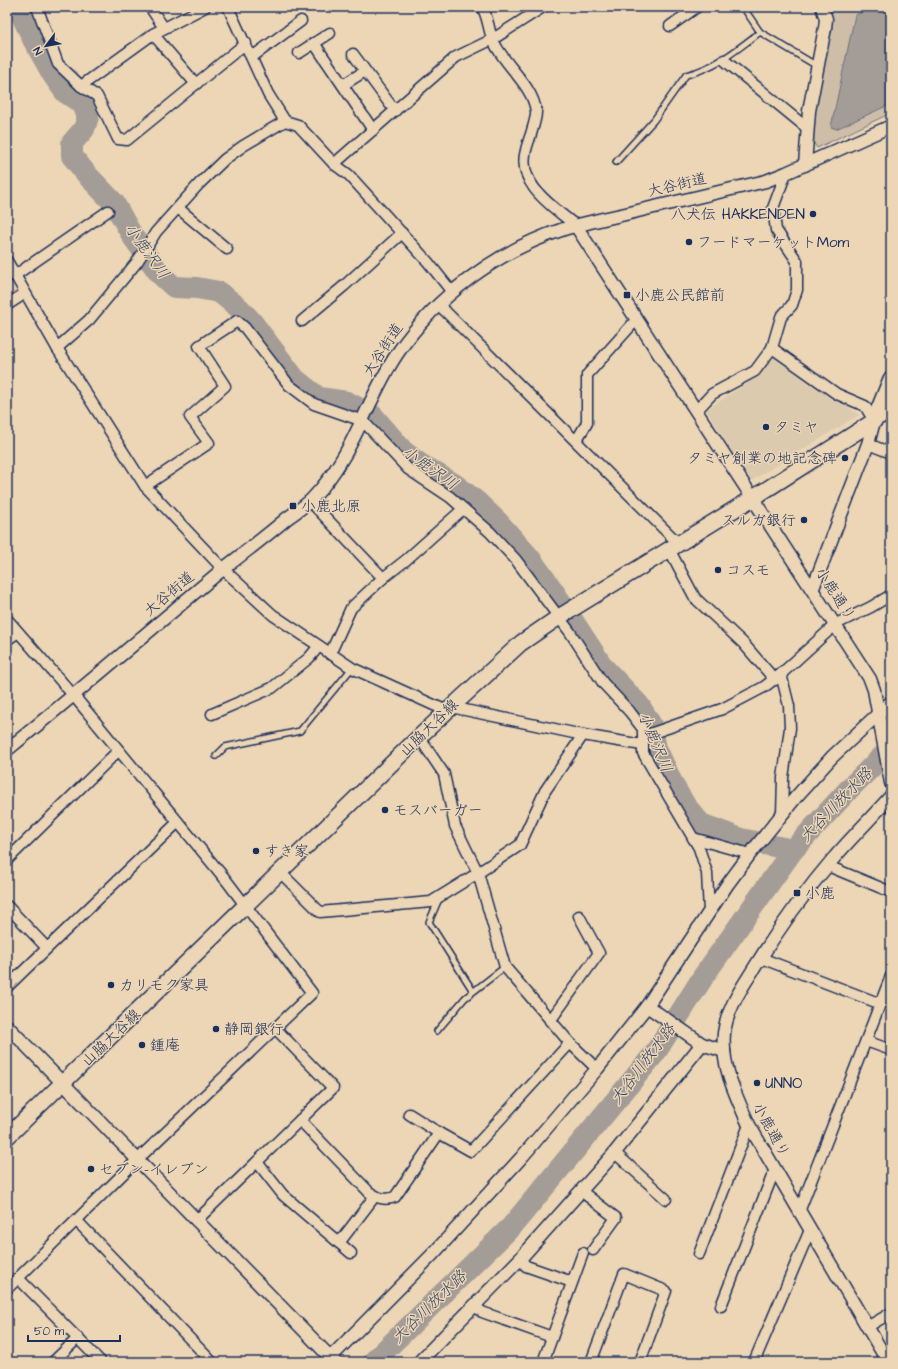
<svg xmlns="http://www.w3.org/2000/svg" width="898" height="1369" font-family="'Architects Daughter','Klee One',sans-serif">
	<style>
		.built { fill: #dccaaf }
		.green { fill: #cebea8; stroke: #747683 }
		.water { fill: #a49d97; stroke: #6d7180 }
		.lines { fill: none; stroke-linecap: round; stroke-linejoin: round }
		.river { stroke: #a49d97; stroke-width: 22 }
		.service-casing { stroke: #1b2f5e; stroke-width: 8 }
		.minor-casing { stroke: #1b2f5e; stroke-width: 13 }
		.tertiary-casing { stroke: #1b2f5e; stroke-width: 15 }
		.primary-casing { stroke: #1b2f5e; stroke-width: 18 }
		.service { stroke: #ecd6b5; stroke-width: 5 }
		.minor { stroke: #ecd6b5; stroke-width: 10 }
		.tertiary { stroke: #ecd6b5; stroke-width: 12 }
		.primary { stroke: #ecd6b5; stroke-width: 15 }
		.poi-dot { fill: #1b2f5e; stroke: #ecd6b5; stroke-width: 1.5 }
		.labels { text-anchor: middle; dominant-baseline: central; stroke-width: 3; stroke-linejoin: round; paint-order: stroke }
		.street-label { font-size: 15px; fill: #1b2f5e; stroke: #ecd6b5 }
		.poi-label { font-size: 15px; fill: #1b2f5e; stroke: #ecd6b5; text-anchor: start }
		.water-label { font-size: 16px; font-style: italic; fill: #364569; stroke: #ecd6b5 }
	</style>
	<rect width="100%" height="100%" fill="#ecd6b5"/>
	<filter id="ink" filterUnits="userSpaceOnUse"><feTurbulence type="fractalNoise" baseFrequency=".025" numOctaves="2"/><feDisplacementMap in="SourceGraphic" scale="8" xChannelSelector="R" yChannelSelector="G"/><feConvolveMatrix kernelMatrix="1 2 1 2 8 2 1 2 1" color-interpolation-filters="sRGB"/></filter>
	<g filter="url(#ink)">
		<polygon class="built" points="771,355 801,373 859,415 751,481 706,410 761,374"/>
		<polygon class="green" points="829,7 891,7 891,113 817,148 812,140 813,123 821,70 832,29"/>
		<polygon class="water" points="876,7 891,7 891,104 836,129 831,127 855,15"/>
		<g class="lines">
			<g class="river">
				<polyline points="18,7 34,41 53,75 65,92 83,104 88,117 84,129 72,143 72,156 88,176 114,203 133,237 160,274 174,287 197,288 219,292 239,308 252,322 295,379 319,398 347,402 373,416 403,451 420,464 454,484 477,502 498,522 529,557 554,592 603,667 639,705 651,725 656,748 674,787 685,805 701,824 741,839 793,850"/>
				<polyline points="373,1362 512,1226 655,1053 705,974 793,850 851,787 891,748"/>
			</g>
			<g class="service-casing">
				<g id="service">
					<polyline points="743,7 760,32 817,66"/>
					<path d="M616,162L654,120L686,75C715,68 737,50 760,32"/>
					<polyline points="216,756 225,747 300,731 352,668"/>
					<polyline points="439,899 429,922 473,991"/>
					<polyline points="437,1031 465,998 505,967"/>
				</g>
			</g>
			<g class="minor-casing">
				<g id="minor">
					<polyline points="37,7 58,64 81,86 97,96 118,139 127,140 246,43"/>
					<polyline points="150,7 164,28"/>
					<polyline points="228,7 268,94 285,121 298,125 334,164 349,175 428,262 452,292"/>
					<path d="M482,7C488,17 488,27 492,38C502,64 532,83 536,111C537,120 528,141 526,150C516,185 554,207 576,226"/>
					<polyline points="670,26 697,7"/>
					<polyline points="153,34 196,84"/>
					<polyline points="314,43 373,130"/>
					<polyline points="299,53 330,33"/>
					<polyline points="353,54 395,111"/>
					<polyline points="252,57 301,21"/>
					<polyline points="724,60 807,128"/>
					<polyline points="343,85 365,71"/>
					<polyline points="81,86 153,34 205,7"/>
					<polyline points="334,164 456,57 493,39 543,7"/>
					<polyline points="786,173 773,208 776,230 797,261 797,290 792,305 781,317 772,348 837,394 865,406 874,421"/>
					<polyline points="178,208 227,249"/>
					<polyline points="7,261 57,348 145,486 223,569 273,615 352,668 447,711"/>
					<polyline points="14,276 108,211"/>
					<polyline points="7,305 24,294"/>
					<polyline points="439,305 678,543"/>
					<polyline points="302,321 344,286 402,233"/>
					<polyline points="57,348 89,320 137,262 156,232 199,184 225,159 243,146 285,121"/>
					<polyline points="697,410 712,394 755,371 772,348"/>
					<polyline points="576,441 587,423 587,375 637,319"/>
					<polyline points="868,444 891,453"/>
					<polyline points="145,486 209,443 190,417 225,386 199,346 237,321 245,328 289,385 314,404 363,421 408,469 450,497 490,532 516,560 570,632 603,683 630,712 643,729 643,753 699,848 707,873 709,912"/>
					<polyline points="310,501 383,578"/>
					<polyline points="669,549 695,598 743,643 775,680"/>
					<polyline points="7,619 74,696 226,880 312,993 137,1160 7,1289"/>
					<polyline points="7,640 18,632"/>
					<polyline points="330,654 351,608 383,578 406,560 463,509"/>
					<polyline points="781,674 789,706 790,728 783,778 782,815"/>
					<polyline points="451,707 583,735 642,745"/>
					<polyline points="212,714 272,688 309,658 319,646"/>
					<polyline points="644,736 722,709 764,687 781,674 836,624 871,607 891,595"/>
					<polyline points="419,737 444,774 455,826 478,873 505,967 570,1043 597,1069"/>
					<polyline points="693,838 750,854"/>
					<polyline points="7,860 118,751"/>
					<polyline points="828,866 891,892"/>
					<polyline points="281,873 320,912 431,902 478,873 520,845 545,791 583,735"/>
					<polyline points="7,906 47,948"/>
					<polyline points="761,958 881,1004"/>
					<polyline points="7,987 177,823"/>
					<polyline points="550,1021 599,953 579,916"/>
					<polyline points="866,1041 891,1050"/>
					<polyline points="409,1114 439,1133 471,1151 570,1043"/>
					<path d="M300,1120L369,1192C378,1198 384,1201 395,1197L439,1133"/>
					<polyline points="615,1153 666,1199"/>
					<polyline points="257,1162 283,1195 351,1253"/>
					<polyline points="581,1191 616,1218 593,1250"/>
					<polyline points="799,1212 891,976"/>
					<polyline points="77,1221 212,1362"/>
					<polyline points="196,1221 333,1088 275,1028"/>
					<polyline points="339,1243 375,1196"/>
					<polyline points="699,1254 749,1125"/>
					<polyline points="520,1259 526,1266 572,1282"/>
					<polyline points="18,1278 101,1362"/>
					<polyline points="474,1305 482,1312 552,1337"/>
					<polyline points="721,1306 775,1169"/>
					<polyline points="867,1327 891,1313"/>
					<polyline points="53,1362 78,1338"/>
					<polyline points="543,1362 583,1253"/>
					<polyline points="591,1362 624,1274 666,1291 640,1362"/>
					<polyline points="754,1362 810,1230"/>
				</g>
			</g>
			<g class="tertiary-casing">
				<g id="tertiary">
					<polyline points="805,165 809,111 825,28 826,19 822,7"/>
					<polyline points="576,226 870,679 874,690 891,783"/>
					<polyline points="813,588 868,444 874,421 891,412"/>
					<path d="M7,750C80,691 151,629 223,569C244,553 265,537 285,520C294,513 304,507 312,499C354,456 365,402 397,354C436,296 497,251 564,229C591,221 619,216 646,209C686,200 726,190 766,181L786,173L891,126"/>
					<polyline points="647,1006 702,1044 724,1051"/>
					<polyline points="7,1026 335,1362"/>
					<polyline points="330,1358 433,1254 521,1158 597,1069 647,1006 727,885 750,854 796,797 832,757 891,702"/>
					<polyline points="419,1362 520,1259 612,1156 702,1044"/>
					<path d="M888,1362L749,1125C736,1096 721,1066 724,1033C727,1009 741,989 753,970C777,931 804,893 833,859C852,837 872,817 891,796"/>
				</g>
			</g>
			<g class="primary-casing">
				<polyline id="primary" points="7,1137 419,737 521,643 559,617 753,498 874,421 891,379"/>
			</g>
			<use href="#service" class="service"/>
			<use href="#minor" class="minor"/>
			<use href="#tertiary" class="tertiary"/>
			<use href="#primary" class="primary"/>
		</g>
	</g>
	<g class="poi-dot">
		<circle cx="813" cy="214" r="4"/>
		<circle cx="689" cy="242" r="4"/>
		<rect x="623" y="291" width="8" height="8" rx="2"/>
		<circle cx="766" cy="427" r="4"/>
		<circle cx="845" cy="458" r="4"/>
		<rect x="289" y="502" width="8" height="8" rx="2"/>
		<circle cx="804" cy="520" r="4"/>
		<circle cx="718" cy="570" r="4"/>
		<circle cx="385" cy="810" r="4"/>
		<circle cx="256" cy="851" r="4"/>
		<rect x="793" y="889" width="8" height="8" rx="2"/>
		<circle cx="111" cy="985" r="4"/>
		<circle cx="216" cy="1029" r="4"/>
		<circle cx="142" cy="1045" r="4"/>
		<circle cx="757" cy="1083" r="4"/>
		<circle cx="91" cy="1169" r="4"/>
	</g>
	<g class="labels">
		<g class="street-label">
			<text transform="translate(677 185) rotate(-13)">大谷街道</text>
			<text transform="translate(383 350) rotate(-57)">大谷街道</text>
			<text transform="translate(169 594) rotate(-40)">大谷街道</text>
			<text transform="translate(835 594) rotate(57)">小鹿通り</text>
			<text transform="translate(429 728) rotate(-44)">山脇大谷線</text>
			<text transform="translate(111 1038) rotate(-44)">山脇大谷線</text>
			<text transform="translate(771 1130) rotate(61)">小鹿通り</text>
		</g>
		<g class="poi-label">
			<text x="805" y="214" text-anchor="end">八犬伝 HAKKENDEN</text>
			<text x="697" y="242">フードマーケットMom</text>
			<text x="635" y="295">小鹿公民館前</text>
			<text x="774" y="427">タミヤ</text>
			<text x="837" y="458" text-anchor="end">タミヤ創業の地記念碑</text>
			<text x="301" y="506">小鹿北原</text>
			<text x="796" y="520" text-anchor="end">スルガ銀行</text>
			<text x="726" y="570">コスモ</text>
			<text x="393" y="810">モスバーガー</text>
			<text x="264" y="851">すき家</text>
			<text x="805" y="893">小鹿</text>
			<text x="119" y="985">カリモク家具</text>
			<text x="224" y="1029">静岡銀行</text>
			<text x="150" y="1045">鍾庵</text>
			<text x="765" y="1083">UNNO</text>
			<text x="99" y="1169">セブン-イレブン</text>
		</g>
		<g class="water-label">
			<text transform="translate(147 251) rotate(54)">小鹿沢川</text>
			<text transform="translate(430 468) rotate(35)">小鹿沢川</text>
			<text transform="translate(655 742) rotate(67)">小鹿沢川</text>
			<text transform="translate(836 805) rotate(-46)">大谷川放水路</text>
			<text transform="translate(643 1064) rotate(-53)">大谷川放水路</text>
			<text transform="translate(429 1307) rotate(-44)">大谷川放水路</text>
		</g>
	</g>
	<rect width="898" height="1369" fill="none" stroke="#ecd6b5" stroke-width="24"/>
	<rect x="12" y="12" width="874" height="1345" fill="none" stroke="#1b2f5e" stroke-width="1.5" filter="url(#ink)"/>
	<g transform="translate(46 46) rotate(238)" stroke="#ecd6b5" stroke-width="3" paint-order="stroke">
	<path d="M0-3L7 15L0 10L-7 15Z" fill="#1b2f5e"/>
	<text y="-6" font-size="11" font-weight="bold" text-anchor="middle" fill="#1b2f5e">N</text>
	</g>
	<path d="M28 1335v6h92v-6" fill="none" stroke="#1b2f5e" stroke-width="2"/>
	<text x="34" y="1335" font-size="12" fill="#1b2f5e" stroke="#ecd6b5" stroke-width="3" paint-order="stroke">50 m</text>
</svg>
